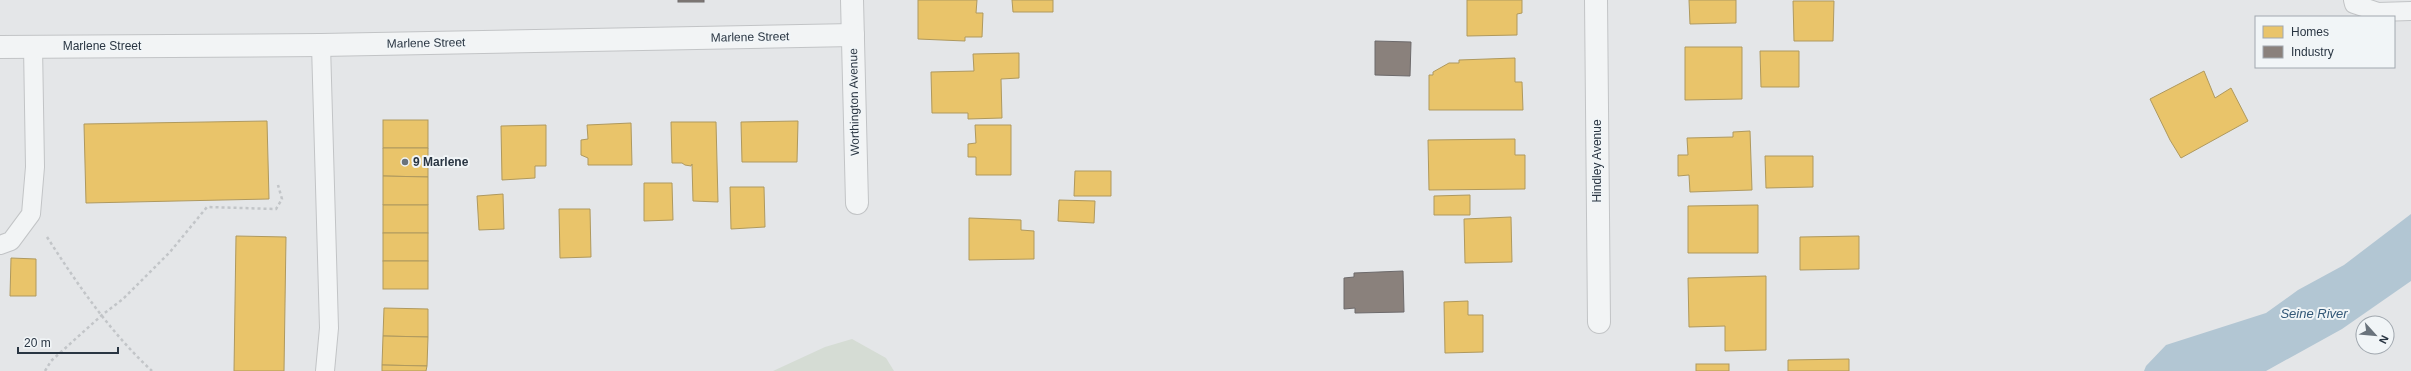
<svg xmlns="http://www.w3.org/2000/svg" width="2411" height="371" font-family="Helvetica,sans-serif">
	<style>
		.green { fill: #d5dcd4 }
		.water { fill: #b2c6d3 }
		.homes { fill: #e9c46a; stroke: #af995e }
		.industry { fill: #8a817c; stroke: #6d6a6b }
		.lines { fill: none; stroke-linecap: round; stroke-linejoin: round }
		.lane-casing { stroke: #c2c4c6; stroke-width: 20 }
		.street-casing { stroke: #c2c4c6; stroke-width: 24 }
		.path { stroke: #c2c5c8; stroke-width: 2.5; stroke-dasharray: 3 3; stroke-linecap: butt }
		.lane { stroke: #f2f4f5; stroke-width: 18 }
		.street { stroke: #f2f4f5; stroke-width: 22 }
		.poi-dot { fill: #6a737c; stroke: #f1f5f7; stroke-width: 1.5 }
		.labels { text-anchor: middle; dominant-baseline: central; stroke-width: 4; stroke-linejoin: round; paint-order: stroke }
		.street-label { font-size: 12px; fill: #293542; stroke: #f1f5f7 }
		.poi-label { font-size: 12px; font-weight: bold; fill: #293542; stroke: #f1f5f7; text-anchor: start }
		.water-label { font-size: 13px; font-style: italic; fill: #335877; stroke: #f1f5f7 }
	</style>
	<rect width="100%" height="100%" fill="#e4e6e8"/>
	<polygon class="green" points="852,339 886,358 894,371 773,371 825,347"/>
	<polygon class="water" points="2411,214 2411,281 2342,329 2266,371 2144,371 2146,366 2166,345 2266,313 2298,290 2344,265"/>
	<g class="homes">
		<polygon points="918,0 977,0 976,13 983,13 982,37 965,37 965,41 918,39"/>
		<polygon points="1012,0 1053,0 1053,12 1013,12"/>
		<polygon points="1467,0 1522,0 1522,13 1517,14 1517,35 1467,36"/>
		<polygon points="1689,0 1736,0 1736,23 1690,24"/>
		<polygon points="1793,1 1834,1 1833,41 1794,41"/>
		<polygon points="1685,47 1742,47 1742,99 1685,100"/>
		<polygon points="1760,51 1799,51 1799,87 1761,87"/>
		<polygon points="1019,53 1019,78 1001,79 1002,118 968,119 968,113 932,113 931,72 974,71 973,54"/>
		<polygon points="1515,58 1515,82 1522,82 1523,110 1429,110 1429,75 1433,75 1433,72 1449,63 1459,63 1459,60"/>
		<polygon points="2204,71 2215,98 2231,88 2248,121 2181,158 2170,140 2150,99"/>
		<rect x="383" y="120" width="45" height="28"/>
		<polygon points="267,121 269,199 86,203 84,124"/>
		<polygon points="798,121 797,162 742,162 741,122"/>
		<polygon points="671,122 716,122 718,202 693,201 692,164 691,166 685,165 682,163 672,163"/>
		<polygon points="631,123 632,165 588,165 588,158 581,155 581,140 588,139 587,125"/>
		<polygon points="546,125 546,166 535,166 535,178 502,180 501,126"/>
		<polygon points="975,125 1011,125 1011,175 976,175 976,157 968,157 968,144 976,143"/>
		<polygon points="1750,131 1752,190 1690,192 1689,175 1678,176 1678,155 1688,155 1687,138 1733,137 1733,132"/>
		<polygon points="1515,139 1515,155 1525,155 1525,189 1429,190 1428,140"/>
		<polygon points="383,148 428,148 428,177 383,176"/>
		<polygon points="1765,156 1813,156 1813,187 1766,188"/>
		<polygon points="1075,171 1111,171 1111,196 1074,196"/>
		<polygon points="383,176 428,177 428,205 383,205"/>
		<polygon points="644,183 672,183 673,220 644,221"/>
		<polygon points="730,187 764,187 765,227 731,229"/>
		<polygon points="503,194 504,229 479,230 477,196"/>
		<polygon points="1470,195 1470,215 1434,215 1434,196"/>
		<polygon points="1059,200 1095,201 1094,223 1058,221"/>
		<rect x="383" y="205" width="45" height="28"/>
		<polygon points="1758,205 1758,253 1688,253 1688,206"/>
		<polygon points="559,209 590,209 591,257 560,258"/>
		<polygon points="1511,217 1512,262 1465,263 1464,219"/>
		<polygon points="969,218 1021,220 1021,230 1034,231 1034,259 969,260"/>
		<rect x="383" y="233" width="45" height="28"/>
		<polygon points="236,236 286,237 284,371 234,371"/>
		<polygon points="1859,236 1859,269 1800,270 1800,237"/>
		<polygon points="11,258 36,259 36,296 10,296"/>
		<rect x="383" y="261" width="45" height="28"/>
		<polygon points="1766,276 1766,350 1725,351 1725,326 1689,327 1688,278"/>
		<polygon points="1468,301 1468,315 1483,315 1483,352 1445,353 1444,302"/>
		<polygon points="384,308 428,309 428,337 383,336"/>
		<polygon points="383,336 428,337 427,366 382,365"/>
		<polygon points="1849,359 1849,371 1788,371 1788,360"/>
		<rect x="1696" y="364" width="33" height="7"/>
		<polygon points="382,365 427,366 426,371 382,371"/>
	</g>
	<g class="industry">
		<rect x="678" y="0" width="26" height="2"/>
		<polygon points="1375,41 1411,42 1410,76 1375,75"/>
		<polygon points="1403,271 1404,312 1355,313 1355,308 1344,309 1344,278 1354,277 1354,273"/>
	</g>
	<g class="lines">
		<g class="lane-casing">
			<g id="lane">
				<polyline points="2353,0 2354,4 2378,12 2411,11"/>
				<polyline points="321,45 329,328 325,371"/>
				<polyline points="0,245 11,241 31,214 35,167 33,46"/>
			</g>
		</g>
		<g class="street-casing">
			<g id="street">
				<polyline points="852,0 857,203"/>
				<polyline points="1596,0 1599,322"/>
				<polyline points="0,47 321,45 853,35"/>
			</g>
		</g>
		<g class="path">
			<path d="M47,237C78,285 110,332 152,371"/>
			<polyline points="45,371 51,361 102,315 123,299 170,252 207,207 276,209 282,199 278,185"/>
		</g>
		<use href="#lane" class="lane"/>
		<use href="#street" class="street"/>
	</g>
	<circle class="poi-dot" cx="405" cy="162" r="4"/>
	<g class="labels">
		<g class="street-label">
			<text transform="translate(750 37) rotate(-1)">Marlene Street</text>
			<text transform="translate(426 43) rotate(-1)">Marlene Street</text>
			<text x="102" y="46">Marlene Street</text>
			<text transform="translate(854 102) rotate(-91)">Worthington Avenue</text>
			<text transform="translate(1597 161) rotate(-90)">Hindley Avenue</text>
		</g>
		<g class="poi-label">
			<text x="413" y="162">9 Marlene</text>
		</g>
		<g class="water-label">
			<text x="2314" y="313">Seine River</text>
		</g>
	</g>
	<rect x="2255" y="16" width="140" height="52" fill="#f1f5f7" stroke="#a1a8af"/>
	<rect x="2263" y="26" width="20" height="12" fill="#e9c46a" stroke="#a1a8af"/>
	<text x="2291" y="36" font-size="12" fill="#293542">Homes</text>
	<rect x="2263" y="46" width="20" height="12" fill="#8a817c" stroke="#a1a8af"/>
	<text x="2291" y="56" font-size="12" fill="#293542">Industry</text>
	<g transform="translate(2375 335) rotate(117)"><circle r="19" fill="#f1f5f7" stroke="#a1a8af"/>
	<path d="M0-3L7 15L0 10L-7 15Z" fill="#6a737c"/>
	<text y="-6" font-size="11" font-weight="bold" text-anchor="middle" fill="#293542">N</text>
	</g>
	<path d="M18 347v6h100v-6" fill="none" stroke="#293542" stroke-width="2"/>
	<text x="24" y="347" font-size="12" fill="#293542" stroke="#f1f5f7" stroke-width="3" paint-order="stroke">20 m</text>
</svg>
